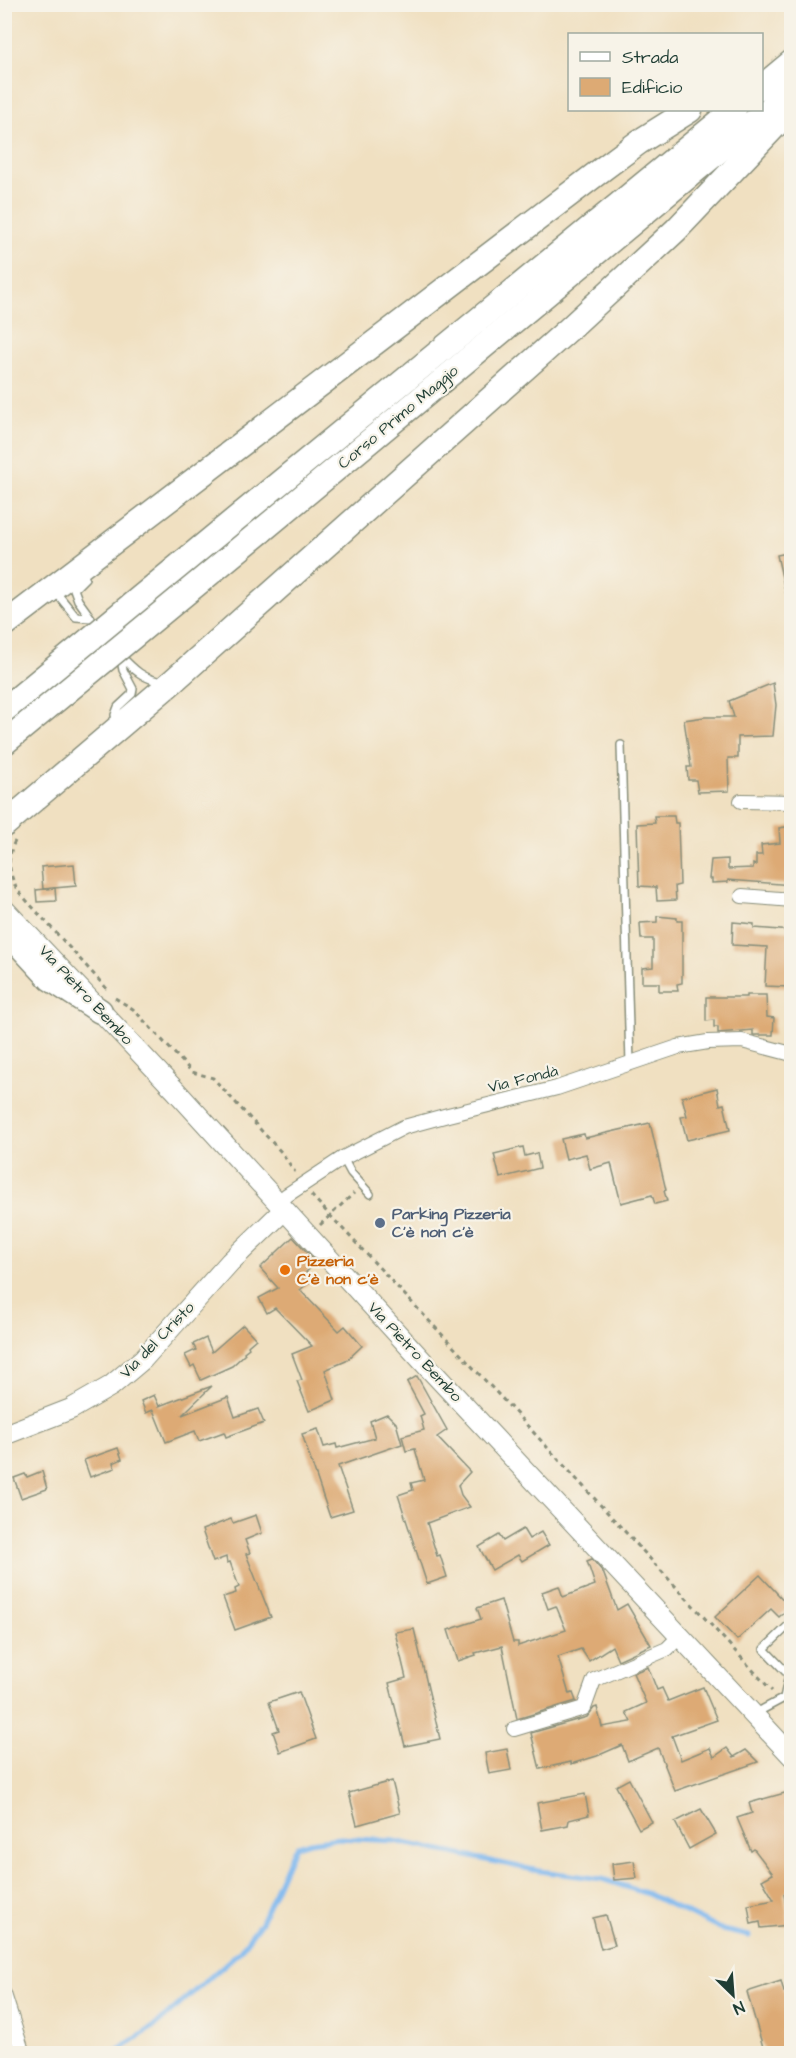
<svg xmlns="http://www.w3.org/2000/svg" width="796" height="2058" font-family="'Architects Daughter',sans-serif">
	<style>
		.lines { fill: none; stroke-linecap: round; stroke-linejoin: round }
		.stream { stroke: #7eb8ef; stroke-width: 5 }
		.building { fill: #ddaa74 }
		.lane-casing { stroke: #888e7a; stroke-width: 10 }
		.street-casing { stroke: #888e7a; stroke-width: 16 }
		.secondary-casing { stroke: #888e7a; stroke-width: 22 }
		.highway-casing { stroke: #888e7a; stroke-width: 27 }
		.path { stroke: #888e7a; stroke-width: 3; stroke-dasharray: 4.5 4.5; stroke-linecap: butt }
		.lane { stroke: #fff; stroke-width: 7 }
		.street { stroke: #fff; stroke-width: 14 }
		.secondary { stroke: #fff; stroke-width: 20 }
		.highway { stroke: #fff; stroke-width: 24 }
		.highway-bridge-casing { stroke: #888e7a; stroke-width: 27; stroke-linecap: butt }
		.highway-bridge { stroke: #fff; stroke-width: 24 }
		.service-dot { fill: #5c6f8a; stroke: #f7f3e8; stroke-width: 2 }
		.food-dot { fill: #e8710a; stroke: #f7f3e8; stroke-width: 2 }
		.labels { text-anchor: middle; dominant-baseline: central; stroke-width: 4.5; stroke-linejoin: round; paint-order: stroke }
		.street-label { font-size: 16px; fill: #1f3d34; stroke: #f7f3e8 }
		.service-label { font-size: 16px; font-weight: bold; fill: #4e5e75; stroke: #f7f3e8; text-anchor: start }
		.food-label { font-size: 16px; font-weight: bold; fill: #c56008; stroke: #f7f3e8; text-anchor: start }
	</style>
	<rect width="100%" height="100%" fill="#f7f3e8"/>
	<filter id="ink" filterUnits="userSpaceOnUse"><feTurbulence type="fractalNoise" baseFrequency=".0167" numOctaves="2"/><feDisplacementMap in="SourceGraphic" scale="12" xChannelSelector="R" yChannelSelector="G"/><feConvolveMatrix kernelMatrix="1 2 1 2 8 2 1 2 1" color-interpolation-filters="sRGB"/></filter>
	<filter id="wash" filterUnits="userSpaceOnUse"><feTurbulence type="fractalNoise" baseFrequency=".008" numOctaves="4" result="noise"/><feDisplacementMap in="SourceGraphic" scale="24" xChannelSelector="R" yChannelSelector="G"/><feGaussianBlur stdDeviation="1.35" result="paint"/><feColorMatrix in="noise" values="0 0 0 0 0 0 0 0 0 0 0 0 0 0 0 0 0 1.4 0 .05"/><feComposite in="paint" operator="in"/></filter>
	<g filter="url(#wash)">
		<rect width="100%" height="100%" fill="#f0e0c1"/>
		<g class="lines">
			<polyline class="stream" points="112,2054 155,2026 239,1952 261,1922 290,1857 297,1846 310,1842 339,1838 394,1841 539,1871 602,1879 648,1894 722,1930 749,1936"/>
		</g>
		<g id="blocks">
			<g class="building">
				<polygon points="792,552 792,594 786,595 777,555"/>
				<polygon points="773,683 776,705 773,736 738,737 738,758 728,758 729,791 698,792 696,780 688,780 687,767 691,767 684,720 705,717 734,717 729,701"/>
				<polygon points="654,816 674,816 675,823 678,823 680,885 675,886 676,900 657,901 656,887 639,886 637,824 655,823"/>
				<polygon points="792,826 792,885 728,880 728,882 712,883 712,879 709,879 711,860 728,859 728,869 753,868 753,864 756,865 756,855 762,855 761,845 780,843 779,828"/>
				<polygon points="74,864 76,886 43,889 41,867"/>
				<polygon points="55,888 56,901 37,902 36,890"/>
				<polygon points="657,916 677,918 677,921 682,921 682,983 677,984 678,991 659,991 659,983 642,983 642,968 653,967 653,939 641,939 640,923 657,922"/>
				<polygon points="733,922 754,924 754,928 792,931 790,987 765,986 767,947 732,945"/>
				<polygon points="747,995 766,995 767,1017 774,1018 773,1035 753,1035 753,1030 718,1033 718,1027 714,1027 714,1020 706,1021 706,997 747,997"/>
				<polygon points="717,1088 720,1105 724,1104 730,1130 687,1140 681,1117 687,1116 682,1097"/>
				<polygon points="650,1123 666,1190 664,1191 667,1201 655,1204 652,1195 621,1203 611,1163 590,1169 586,1154 566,1159 561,1139 584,1134 585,1138"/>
				<polygon points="523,1147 525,1156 537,1153 540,1168 500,1178 494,1154"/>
				<polygon points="293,1237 317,1263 306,1272 313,1279 300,1290 339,1331 345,1326 362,1346 346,1361 325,1370 335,1400 309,1411 297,1381 302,1380 292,1354 312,1346 275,1308 267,1313 259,1298 278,1288 260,1268"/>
				<polygon points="243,1325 256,1339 248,1346 249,1348 244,1352 245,1354 232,1366 201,1380 194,1365 191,1367 185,1355 196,1350 193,1344 206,1338 212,1352"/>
				<polygon points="417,1376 447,1430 437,1437 470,1472 458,1485 461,1495 470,1507 427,1523 437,1556 440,1555 447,1577 427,1584 398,1495 413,1490 411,1483 424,1480 415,1449 406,1451 402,1436 424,1430 420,1416 424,1414 407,1382"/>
				<polygon points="212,1386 182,1415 228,1397 235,1417 258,1409 264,1423 226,1437 224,1432 199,1441 195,1431 166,1442 153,1410 146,1413 141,1401 154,1395 159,1406"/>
				<polygon points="387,1414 396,1423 402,1444 338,1466 353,1510 330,1517 302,1434 318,1429 324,1447 336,1444 337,1448 375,1438 370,1421"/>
				<polygon points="118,1448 122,1459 113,1463 115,1468 90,1477 84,1460"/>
				<polygon points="42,1471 47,1489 21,1498 14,1478 25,1474 27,1477"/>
				<polygon points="256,1515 262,1533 245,1540 250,1553 246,1554 271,1617 235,1630 223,1597 236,1593 235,1589 239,1587 230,1562 227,1563 226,1557 213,1562 202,1530 231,1519 233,1523"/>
				<polygon points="523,1529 529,1539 541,1532 549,1545 522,1561 518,1555 492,1570 479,1547 499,1535 503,1541"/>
				<polygon points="592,1559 603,1572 617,1610 627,1604 651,1645 618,1660 612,1646 589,1661 581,1649 558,1657 569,1694 573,1693 576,1701 517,1719 502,1646 475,1653 476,1655 458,1661 448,1630 481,1619 477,1608 501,1600 513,1642 518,1642 518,1646 566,1630 556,1606 548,1609 542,1592 559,1586 563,1597 595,1585 587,1561"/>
				<polygon points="760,1575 790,1607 779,1617 771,1609 737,1640 715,1617"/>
				<polygon points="414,1629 440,1739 405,1746 389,1683 406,1678 395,1632"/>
				<polygon points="648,1667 657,1690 662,1688 668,1701 703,1687 717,1720 672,1736 681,1760 710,1748 714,1757 727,1748 734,1757 746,1750 758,1762 675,1791 658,1748 628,1761 622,1745 597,1756 571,1764 571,1762 540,1769 531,1733 587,1717 594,1708 597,1707 602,1727 631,1722 626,1712 646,1703 633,1673"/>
				<polygon points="299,1692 316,1739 280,1752 273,1732 279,1730 269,1702"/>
				<polygon points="507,1749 511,1770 489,1774 485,1753"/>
				<polygon points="629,1779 652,1822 639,1829 616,1786"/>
				<polygon points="392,1781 400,1813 357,1825 349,1793"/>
				<polygon points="792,1791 792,1888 784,1894 789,1925 761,1928 760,1922 751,1924 748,1905 774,1900 762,1880 773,1874 754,1849 751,1851 737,1818 752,1813 749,1803"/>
				<polygon points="585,1794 589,1815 569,1820 568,1825 542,1830 537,1803"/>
				<polygon points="701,1809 716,1834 689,1849 675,1822"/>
				<polygon points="634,1861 637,1878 614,1880 612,1864"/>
				<polygon points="606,1915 615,1945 601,1949 593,1918"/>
				<polygon points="781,1981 784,1992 792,1990 792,2054 765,2054 747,1992"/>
			</g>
		</g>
	</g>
	<g filter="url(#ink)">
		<use href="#blocks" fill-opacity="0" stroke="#888e7a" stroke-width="1.5"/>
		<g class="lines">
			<g class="lane-casing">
				<g id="lane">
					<polyline points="54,596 59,596 76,617 91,618 78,600 74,589 85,578"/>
					<path d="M117,722L115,715L118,707L132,694L133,689L123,670L120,655C133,669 144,680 164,682"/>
					<polyline points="621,745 630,1064"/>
					<polyline points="343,1158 351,1173 370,1194"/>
					<polyline points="784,1698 789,1675 764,1649 792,1622"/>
					<polyline points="756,1713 784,1698 792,1697"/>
				</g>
			</g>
			<g class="street-casing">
				<g id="street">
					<polyline points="741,801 792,802"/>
					<polyline points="742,896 792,900"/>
					<polyline points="278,1203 287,1195 343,1158 404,1127 448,1115 557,1088 678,1047 708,1042 742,1041 792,1054"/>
					<polyline points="514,1729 584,1708 594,1680 667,1649 679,1637"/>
					<polyline points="4,1994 23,2054"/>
				</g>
			</g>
			<g class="secondary-casing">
				<g id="secondary">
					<polyline points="4,909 176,1091 427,1366 792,1756"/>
					<polyline points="4,1435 71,1409 111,1386 143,1359 230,1262 284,1210"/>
				</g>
			</g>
			<g class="highway-casing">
				<g id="highway">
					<polyline points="762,87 792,62"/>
					<polyline points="243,513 734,110"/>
					<polyline points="260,532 792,90"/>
					<polyline points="4,625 604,168 639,142 690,110"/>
					<polyline points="4,825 172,682 568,330 676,230 792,108"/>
					<polyline points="4,928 51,979 100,1011"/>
				</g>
			</g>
			<g class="path">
				<path d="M15,841C6,859 9,872 17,890L109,991"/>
				<polyline points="115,998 133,1009 192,1072 213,1078 282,1153 295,1172"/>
				<polyline points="311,1195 511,1408 772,1691"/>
				<polyline points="320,1225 354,1193"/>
			</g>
			<use href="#lane" class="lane"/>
			<use href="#street" class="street"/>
			<use href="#secondary" class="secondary"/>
			<use href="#highway" class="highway"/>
			<g class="highway-bridge-casing">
				<g id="highway-bridge">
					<polyline points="4,710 243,513"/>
					<polyline points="4,743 260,532"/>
				</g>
			</g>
			<use href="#highway-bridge" class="highway-bridge"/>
		</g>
	</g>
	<circle class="service-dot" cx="380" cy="1223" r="6"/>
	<circle class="food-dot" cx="285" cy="1270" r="6"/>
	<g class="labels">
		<g class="street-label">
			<text transform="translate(398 417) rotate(-40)">Corso Primo Maggio</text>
			<text transform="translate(86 995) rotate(47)">Via Pietro Bembo</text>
			<text transform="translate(523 1079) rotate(-14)">Via Fondà</text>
			<text transform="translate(157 1340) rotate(-46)">Via del Cristo</text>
			<text transform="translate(415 1352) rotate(47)">Via Pietro Bembo</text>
		</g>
		<g class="service-label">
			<text x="392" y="1214">Parking Pizzeria<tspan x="392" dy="18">C'è non c'è</tspan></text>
		</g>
		<g class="food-label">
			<text x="297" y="1261">Pizzeria<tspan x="297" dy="18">C'è non c'è</tspan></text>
		</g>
	</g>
	<rect width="796" height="2058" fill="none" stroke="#f7f3e8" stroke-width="24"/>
	<rect x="568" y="33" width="195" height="78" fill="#f7f3e8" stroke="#a1aaa0" stroke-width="1.5"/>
	<rect x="580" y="52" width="30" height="9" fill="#ffffff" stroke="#a1aaa0" stroke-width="1.5"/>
	<text x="622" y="63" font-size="18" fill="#1f3d34">Strada</text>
	<rect x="580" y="78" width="30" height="18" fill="#ddaa74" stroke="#a1aaa0" stroke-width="1.5"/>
	<text x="622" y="93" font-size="18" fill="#1f3d34">Edificio</text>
	<g transform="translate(733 1995) rotate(155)" stroke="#f7f3e8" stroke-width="4.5" paint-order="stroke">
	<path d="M0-4.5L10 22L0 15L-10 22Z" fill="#1f3d34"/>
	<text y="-9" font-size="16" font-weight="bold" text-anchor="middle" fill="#1f3d34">N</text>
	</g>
</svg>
